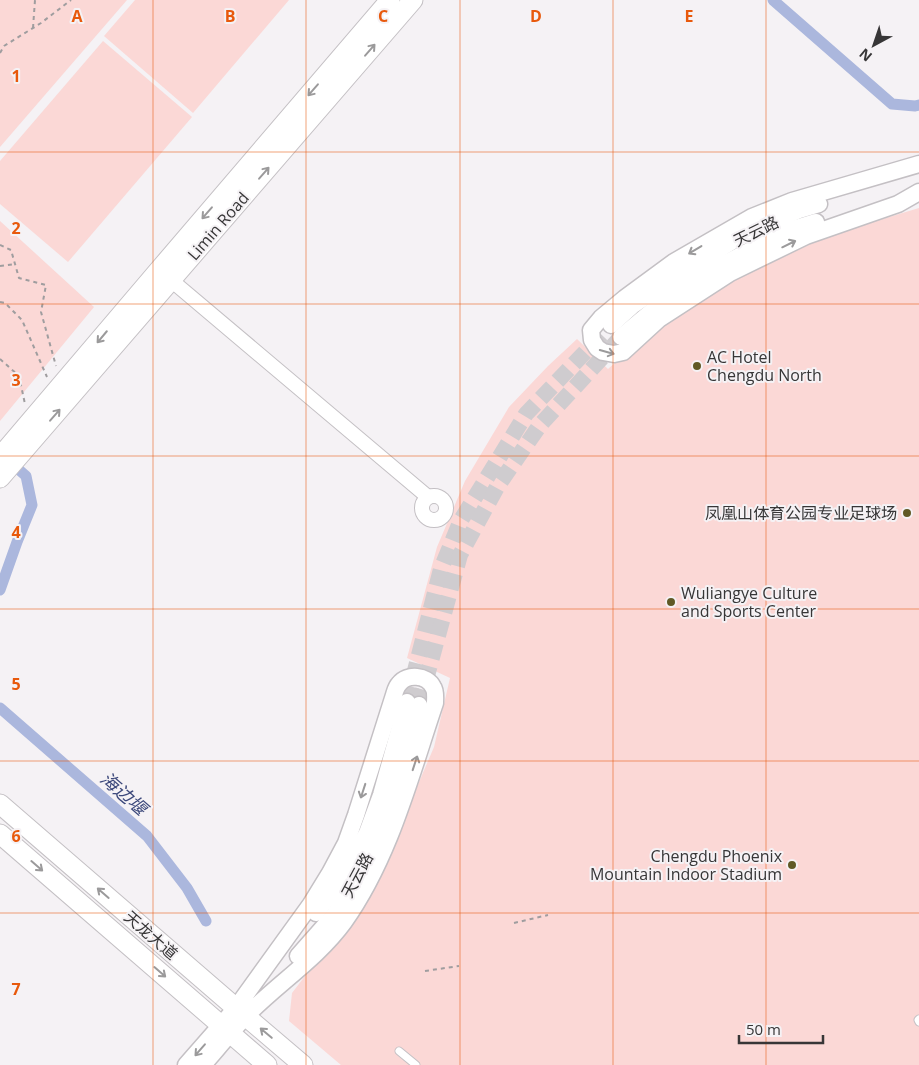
<svg xmlns="http://www.w3.org/2000/svg" width="919" height="1065" font-family="'Open Sans','Noto Sans SC',sans-serif">
	<style>
		.green { fill: #fbd8d6 }
		.lines { fill: none; stroke-linecap: round; stroke-linejoin: round }
		.canal { stroke: #abb7dd; stroke-width: 11 }
		.tertiary-tunnel { stroke: #cfcccf; stroke-width: 16; stroke-dasharray: 16 8; stroke-linecap: butt }
		.service-casing { stroke: #c4c0c4; stroke-width: 9 }
		.minor-casing { stroke: #c4c0c4; stroke-width: 16 }
		.tertiary-casing { stroke: #c4c0c4; stroke-width: 19 }
		.secondary-casing { stroke: #c4c0c4; stroke-width: 21 }
		.path { stroke: #9f9d9f; stroke-width: 2; stroke-dasharray: 4 4; stroke-linecap: butt }
		.service { stroke: #fff; stroke-width: 7 }
		.minor { stroke: #fff; stroke-width: 14 }
		.tertiary { stroke: #fff; stroke-width: 16 }
		.secondary { stroke: #fff; stroke-width: 19 }
		.oneway { stroke: #9b9a9b }
		.grid { fill: none; stroke: #e8590c; stroke-width: 1; stroke-opacity: 0.55 }
		.poi-dot { fill: #605925; stroke: #f5f2f5; stroke-width: 2 }
		.labels { text-anchor: middle; dominant-baseline: central; stroke-width: 4; stroke-linejoin: round; paint-order: stroke }
		.street-label { font-size: 16px; fill: #373637; stroke: #f5f2f5 }
		.poi-label { font-size: 16px; fill: #373637; stroke: #f5f2f5; text-anchor: start }
		.water-label { font-size: 18px; font-style: italic; fill: #3c487b; stroke: #f5f2f5 }
		.grid-label { font-size: 16px; text-anchor: middle; font-weight: bold; fill: #e8590c; stroke: #f5f2f5; stroke-width: 4; stroke-linejoin: round; paint-order: stroke }
	</style>
	<rect width="100%" height="100%" fill="#f5f2f5"/>
	<g class="green">
		<polygon points="0,0 127,0 0,147"/>
		<polygon points="135,0 289,0 193,113 104,36"/>
		<polygon points="103,41 192,117 68,262 0,204 0,161"/>
		<polygon points="919,208 919,1065 341,1065 289,1021 292,993 375,885 434,747 450,678 407,658 437,547 465,481 509,407 548,366 577,339 608,369 638,342 730,278 823,237"/>
		<polygon points="0,221 94,307 0,421"/>
	</g>
	<g class="lines">
		<g class="canal">
			<polyline points="773,0 892,104 915,106 919,105"/>
			<polyline points="0,590 17,542 32,505 26,476 9,461"/>
			<polyline points="0,708 147,836 187,888 206,921"/>
		</g>
		<g class="tertiary-tunnel">
			<polyline points="407,702 441,569 461,520 526,414 611,325"/>
			<polyline points="419,705 460,555 497,487 540,425 621,337"/>
		</g>
		<g class="service-casing">
			<g id="service">
				<polyline points="919,1019 918,1020 919,1022"/>
				<polyline points="399,1051 416,1065"/>
			</g>
		</g>
		<g class="minor-casing">
			<g id="minor">
				<polyline points="165,275 428,497"/>
				<circle cx="434" cy="508" r="12"/>
			</g>
		</g>
		<g class="tertiary-casing">
			<g id="tertiary">
				<polyline points="919,164 792,201 752,217 674,262 625,298 601,318 591,330 592,340 597,348 603,352 614,354 623,352 659,319 730,273 806,236 898,204 919,192"/>
				<polyline points="611,325 632,306 679,274 736,239 799,210 819,204"/>
				<polyline points="621,337 663,302 718,267 790,230 816,222"/>
				<polyline points="316,913 334,890 367,833 381,795 407,702"/>
				<polyline points="298,956 335,914 358,876 386,817 419,705"/>
				<path d="M186,1065L236,1008L311,904L330,873L346,843L356,815L394,695C395,692 396,687 399,684C407,673 427,675 433,687C436,691 435,698 435,703C410,777 390,857 344,922C317,959 277,984 245,1017C231,1032 217,1049 203,1065"/>
			</g>
		</g>
		<g class="secondary-casing">
			<g id="secondary">
				<polyline points="0,457 159,270 390,0"/>
				<polyline points="0,478 413,0"/>
				<polyline points="0,804 236,1008 303,1065"/>
				<polyline points="0,834 267,1065"/>
			</g>
		</g>
		<g class="path">
			<polyline points="33,28 35,0"/>
			<polyline points="0,53 4,46 41,23 71,0"/>
			<polyline points="0,245 11,250 19,278 46,285 41,312 56,366"/>
			<polyline points="0,266 15,264"/>
			<polyline points="0,302 5,303 22,320 47,377"/>
			<polyline points="0,359 19,376 25,404"/>
			<polyline points="514,923 548,915"/>
			<polyline points="425,971 459,966"/>
		</g>
		<use href="#service" class="service"/>
		<use href="#minor" class="minor"/>
		<use href="#tertiary" class="tertiary"/>
		<use href="#secondary" class="secondary"/>
	</g>
	<defs><path id="oneway-shaft" d="M-6 0H5M1.5-3L5.5 0L1.5 3" fill="none" stroke-width="1.6" stroke-linecap="round" stroke-linejoin="round" transform="scale(1.25)"/></defs>
	<g class="oneway">
		<use href="#oneway-shaft" transform="translate(370 50) rotate(-49)"/>
		<use href="#oneway-shaft" transform="translate(313 90) rotate(131)"/>
		<use href="#oneway-shaft" transform="translate(264 173) rotate(-49)"/>
		<use href="#oneway-shaft" transform="translate(207 213) rotate(131)"/>
		<use href="#oneway-shaft" transform="translate(789 244) rotate(-26)"/>
		<use href="#oneway-shaft" transform="translate(695 250) rotate(149)"/>
		<use href="#oneway-shaft" transform="translate(102 337) rotate(130)"/>
		<use href="#oneway-shaft" transform="translate(607 352) rotate(16)"/>
		<use href="#oneway-shaft" transform="translate(55 415) rotate(-49)"/>
		<use href="#oneway-shaft" transform="translate(415 763) rotate(-72)"/>
		<use href="#oneway-shaft" transform="translate(363 791) rotate(108)"/>
		<use href="#oneway-shaft" transform="translate(37 866) rotate(41)"/>
		<use href="#oneway-shaft" transform="translate(103 893) rotate(-139)"/>
		<use href="#oneway-shaft" transform="translate(160 972) rotate(41)"/>
		<use href="#oneway-shaft" transform="translate(266 1033) rotate(-140)"/>
		<use href="#oneway-shaft" transform="translate(200 1050) rotate(131)"/>
	</g>
	<path class="grid" d="M153,0V1065M306,0V1065M460,0V1065M613,0V1065M766,0V1065M0,152H919M0,304H919M0,456H919M0,609H919M0,761H919M0,913H919"/>
	<g class="poi-dot">
		<circle cx="697" cy="366" r="5"/>
		<circle cx="907" cy="513" r="5"/>
		<circle cx="671" cy="602" r="5"/>
		<circle cx="792" cy="865" r="5"/>
	</g>
	<g class="labels">
		<g class="street-label">
			<text transform="translate(218 226) rotate(-49)">Limin Road</text>
			<text transform="translate(756 231) rotate(-26)">天云路</text>
			<text transform="translate(357 875) rotate(-62)">天云路</text>
			<text transform="translate(151 935) rotate(41)">天龙大道</text>
		</g>
		<g class="poi-label">
			<text x="707" y="357">AC Hotel<tspan x="707" dy="18">Chengdu North</tspan></text>
			<text x="897" y="513" text-anchor="end">凤凰山体育公园专业足球场</text>
			<text x="681" y="593">Wuliangye Culture<tspan x="681" dy="18">and Sports Center</tspan></text>
			<text x="782" y="856" text-anchor="end">Chengdu Phoenix<tspan x="782" dy="18">Mountain Indoor Stadium</tspan></text>
		</g>
		<g class="water-label">
			<text transform="translate(124 793) rotate(41)">海边堰</text>
		</g>
	</g>
	<g class="grid-label">
		<text x="77" y="22">A</text>
		<text x="230" y="22">B</text>
		<text x="383" y="22">C</text>
		<text x="536" y="22">D</text>
		<text x="689" y="22">E</text>
		<text x="16" y="82">1</text>
		<text x="16" y="234">2</text>
		<text x="16" y="386">3</text>
		<text x="16" y="538">4</text>
		<text x="16" y="690">5</text>
		<text x="16" y="842">6</text>
		<text x="16" y="995">7</text>
	</g>
	<g transform="translate(874 45) rotate(220)" stroke="#f5f2f5" stroke-width="4" paint-order="stroke">
	<path d="M0-4L9 19L0 12L-9 19Z" fill="#373637"/>
	<text y="-8" font-size="14" font-weight="bold" text-anchor="middle" fill="#373637">N</text>
	</g>
	<path d="M739 1035v8h84v-8" fill="none" stroke="#373637" stroke-width="2.5"/>
	<text x="746" y="1035" font-size="15" fill="#373637" stroke="#f5f2f5" stroke-width="4" paint-order="stroke">50 m</text>
</svg>
